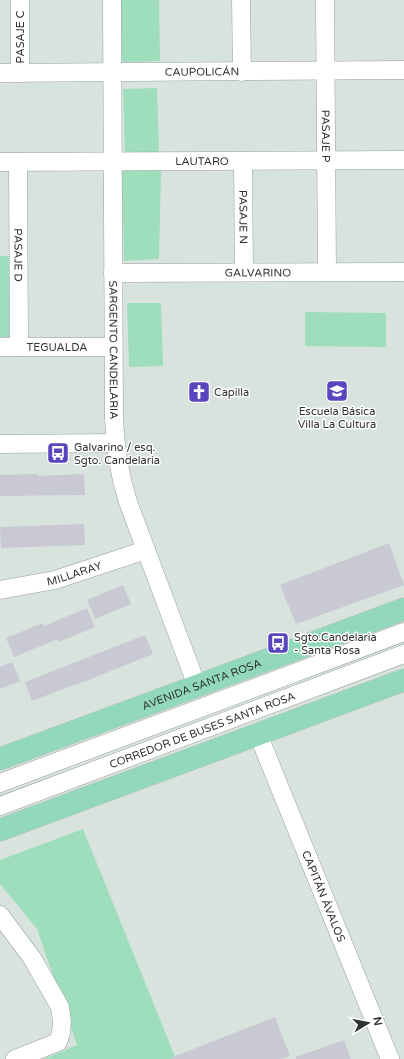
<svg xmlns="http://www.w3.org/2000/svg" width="404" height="1059" font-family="'Varela Round',sans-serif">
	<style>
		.green { fill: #9edebd }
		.building { fill: #c9c9d3 }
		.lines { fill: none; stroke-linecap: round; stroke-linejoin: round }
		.minor-casing { stroke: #97a09b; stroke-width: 19 }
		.major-casing { stroke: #bcbebd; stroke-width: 23 }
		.minor { stroke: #fff; stroke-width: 18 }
		.major { stroke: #91d9ba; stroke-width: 22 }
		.labels { text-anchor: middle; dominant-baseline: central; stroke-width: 3; stroke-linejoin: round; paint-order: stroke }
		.street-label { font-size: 11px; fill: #2f3330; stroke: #fff }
		.poi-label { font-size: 11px; fill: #2f3330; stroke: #fff; text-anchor: start }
	</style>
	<rect width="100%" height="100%" fill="#d9e3dd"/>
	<g class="green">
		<polygon points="120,0 159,0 160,61 121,62"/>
		<polygon points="157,88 159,152 125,153 123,89"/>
		<polygon points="161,169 159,259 124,261 122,170"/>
		<rect x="0" y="256" width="9" height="81"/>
		<polygon points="127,303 161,303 163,366 129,367"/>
		<polygon points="305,312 386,313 386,347 305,346"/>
		<polygon points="83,829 176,1059 44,1059 77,1045 37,929 0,884 0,860"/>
	</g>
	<g class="building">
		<polygon points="38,474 38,476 84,474 85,495 0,496 0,475"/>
		<polygon points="84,524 85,545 1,548 0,527"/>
		<polygon points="389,543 404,585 296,624 280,585"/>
		<polygon points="123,585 131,604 95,619 87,600"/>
		<polygon points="87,608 95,627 59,642 58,639 14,657 6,638 43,623 44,626"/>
		<polygon points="145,635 153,654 76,685 76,684 32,701 25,682"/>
		<polygon points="12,662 20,681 0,689 0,667"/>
		<polygon points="275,1017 290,1056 281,1059 171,1059 170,1058"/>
		<polygon points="344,1040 351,1059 296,1059 296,1057"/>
	</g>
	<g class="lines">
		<g class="minor-casing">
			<g id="minor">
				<polyline points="20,0 20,73"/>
				<path id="s1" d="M112,0L114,418C115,447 119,474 128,502L197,686"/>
				<polyline points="241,0 242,72"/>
				<path id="s2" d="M325,0L327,272"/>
				<path id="s3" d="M0,73L404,70"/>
				<path id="s4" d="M243,161L244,272"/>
				<path id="s5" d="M0,162L404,160"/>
				<path id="s6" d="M18,162L19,347"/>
				<path id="s7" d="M113,273L404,272"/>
				<path id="s8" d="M0,347H113"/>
				<polyline points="0,444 115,443"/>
				<path id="s9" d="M0,590L55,580L146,550"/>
				<path id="s10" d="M258,734L390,1059"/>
				<polyline points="0,783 404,632"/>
				<path id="s11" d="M0,806L404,654"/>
				<polyline points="0,915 32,958 60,1007 62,1022 61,1033 58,1042 15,1059"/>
			</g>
		</g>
		<g class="major-casing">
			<g id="major">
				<path id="s12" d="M0,759L404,609"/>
				<polyline points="0,830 404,680"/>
			</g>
		</g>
		<use href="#minor" class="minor"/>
		<use href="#major" class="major"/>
	</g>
	<defs>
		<g id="school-square" transform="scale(1.15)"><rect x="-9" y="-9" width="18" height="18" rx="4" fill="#5846be" stroke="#fff"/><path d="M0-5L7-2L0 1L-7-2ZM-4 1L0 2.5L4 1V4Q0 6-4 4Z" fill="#fff"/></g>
		<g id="church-square" transform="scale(1.15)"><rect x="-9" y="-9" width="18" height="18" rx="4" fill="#5846be" stroke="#fff"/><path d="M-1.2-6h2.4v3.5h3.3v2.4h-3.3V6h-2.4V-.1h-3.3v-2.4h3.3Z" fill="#fff"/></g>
		<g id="bus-square" transform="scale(1.15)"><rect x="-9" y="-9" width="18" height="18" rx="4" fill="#5846be" stroke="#fff"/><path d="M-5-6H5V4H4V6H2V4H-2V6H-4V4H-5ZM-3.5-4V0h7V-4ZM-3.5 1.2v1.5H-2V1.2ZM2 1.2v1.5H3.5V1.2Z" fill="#fff"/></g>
	</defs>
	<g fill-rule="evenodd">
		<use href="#school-square" x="337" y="391"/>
		<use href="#church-square" x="199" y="392"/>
		<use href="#bus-square" x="58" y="453"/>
		<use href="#bus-square" x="278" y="643"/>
	</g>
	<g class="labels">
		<g class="street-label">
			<text transform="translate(20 37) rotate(-90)">PASAJE C</text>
			<text stroke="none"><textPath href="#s3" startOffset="202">CAUPOLICÁN</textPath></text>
			<text stroke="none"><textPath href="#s2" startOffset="136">PASAJE P</textPath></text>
			<text stroke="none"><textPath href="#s5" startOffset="202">LAUTARO</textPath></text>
			<text stroke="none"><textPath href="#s4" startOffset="56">PASAJE N</textPath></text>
			<text stroke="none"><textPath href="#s6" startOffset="93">PASAJE D</textPath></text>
			<text stroke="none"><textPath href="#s7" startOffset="145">GALVARINO</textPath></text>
			<text stroke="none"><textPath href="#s8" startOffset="57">TEGUALDA</textPath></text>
			<text stroke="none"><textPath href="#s1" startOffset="350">SARGENTO CANDELARIA</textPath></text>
			<text stroke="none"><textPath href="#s9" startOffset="76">MILLARAY</textPath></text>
			<text stroke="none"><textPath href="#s12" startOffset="215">AVENIDA SANTA ROSA</textPath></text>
			<text stroke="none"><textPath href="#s11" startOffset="216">CORREDOR DE BUSES SANTA ROSA</textPath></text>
			<text stroke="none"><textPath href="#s10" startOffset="175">CAPITÁN ÁVALOS</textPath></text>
		</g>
		<g class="poi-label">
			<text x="214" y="392">Capilla</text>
			<text x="337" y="411" text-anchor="middle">Escuela Básica<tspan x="337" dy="13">Villa La Cultura</tspan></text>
			<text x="74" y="447">Galvarino / esq.<tspan x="74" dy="13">Sgto. Candelaria</tspan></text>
			<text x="294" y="637">Sgto.Candelaria<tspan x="294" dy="13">- Santa Rosa</tspan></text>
		</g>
	</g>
	<g transform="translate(368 1023) rotate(80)" stroke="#ffffff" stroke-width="3" paint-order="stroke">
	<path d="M0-3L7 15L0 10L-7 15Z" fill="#2f3330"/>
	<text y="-6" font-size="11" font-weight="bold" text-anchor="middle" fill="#2f3330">N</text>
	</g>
</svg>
